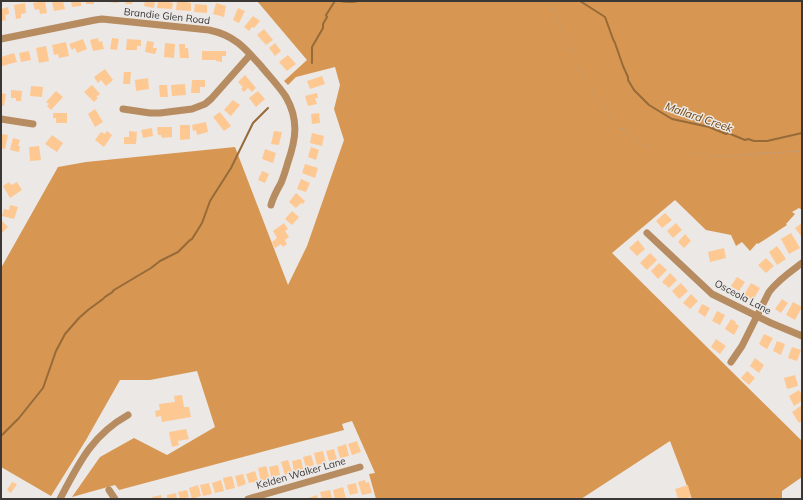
<svg xmlns="http://www.w3.org/2000/svg" width="803" height="500" font-family="Mulish,sans-serif">
	<style>
		.forest { fill: #d79752 }
		.lines { fill: none; stroke-linecap: round; stroke-linejoin: round }
		.stream { stroke: #966a39; stroke-width: 2 }
		.building { fill: #fec893 }
		.path { stroke: #a6a3a2; stroke-width: 1; stroke-dasharray: 1 3; stroke-linecap: butt }
		.minor { stroke: #b78c61; stroke-width: 7 }
		.labels { text-anchor: middle; dominant-baseline: central; stroke-width: 3; stroke-linejoin: round; paint-order: stroke }
		.street-label { font-size: 10px; fill: #393837; stroke: #ebe8e6 }
		.water-label { font-size: 11px; font-style: italic; fill: #6c410b; stroke: #ebe8e6 }
	</style>
	<rect width="100%" height="100%" fill="#ebe8e6"/>
	<polygon class="forest" points="257,1 802,1 802,210 799,208 792,212 795,214 786,224 787,225 758,244 757,243 750,251 742,242 736,246 731,235 706,230 675,200 612,253 802,441 802,477 782,491 782,499 692,499 670,441 581,499 376,499 369,474 375,473 352,421 342,424 344,430 119,490 115,485 72,497 100,457 134,438 167,455 215,427 197,371 150,380 120,380 86,440 51,496 1,467 1,268 58,167 86,162 235,147 288,285 307,246 344,140 334,109 340,85 335,67 296,77 288,85 284,81 307,60"/>
	<g class="lines">
		<g class="stream">
			<path d="M339,1C345,2 352,3 358,1"/>
			<polyline points="580,1 605,17 613,39 615,43 623,66 628,77 628,80 634,90 649,105 672,119 709,127 726,134 728,133 745,140 748,139 754,141 767,141 802,133"/>
			<polyline points="312,63 312,47 323,28 323,24 327,17 326,15 335,1"/>
			<path d="M1,436L19,418L43,388L56,351L65,334L79,318L88,310L103,299C106,295 112,294 114,290L151,268L160,261L178,252L190,240L192,239L202,223L210,201L231,168L253,123L268,108"/>
		</g>
	</g>
	<g class="building">
		<polygon points="42,1 45,1 47,13 40,14 39,9 35,10 33,3"/>
		<polygon points="52,1 63,1 65,9 54,11"/>
		<polygon points="71,1 81,1 81,6 72,7"/>
		<rect x="86" y="1" width="8" height="3"/>
		<polygon points="108,1 119,1 118,3 108,2"/>
		<polygon points="126,1 133,1 132,4 125,4"/>
		<polygon points="145,1 155,1 154,8 144,6"/>
		<polygon points="158,1 169,1 169,2 173,3 172,9 157,8"/>
		<polygon points="177,1 186,1 186,2 191,3 191,11 176,10"/>
		<polygon points="25,3 26,13 21,14 21,18 16,19 14,5"/>
		<polygon points="216,3 226,6 224,17 213,14"/>
		<polygon points="195,4 207,5 207,13 194,12"/>
		<polygon points="8,7 9,14 5,15 6,20 1,21 1,9"/>
		<polygon points="238,8 245,11 239,23 233,20"/>
		<polygon points="253,16 260,21 254,28 252,27 249,31 244,27"/>
		<polygon points="264,29 273,40 266,45 257,35"/>
		<polygon points="98,38 99,42 102,41 104,49 93,51 90,40"/>
		<polygon points="112,38 119,39 117,50 110,49"/>
		<polygon points="83,39 87,49 77,53 75,48 72,50 69,44"/>
		<polygon points="127,39 141,40 141,46 137,46 137,50 126,50"/>
		<polygon points="147,41 154,42 153,48 157,48 155,54 145,52"/>
		<polygon points="66,42 69,56 59,58 58,54 54,55 52,45"/>
		<polygon points="165,43 175,44 174,58 164,57"/>
		<polygon points="275,43 281,51 275,56 269,48"/>
		<polygon points="179,44 185,44 185,48 188,48 189,58 180,58"/>
		<polygon points="46,46 49,61 39,63 36,48"/>
		<polygon points="29,51 31,60 21,62 19,53"/>
		<polygon points="202,51 226,51 226,56 222,56 222,62 216,61 216,60 202,60"/>
		<polygon points="14,53 17,62 2,66 1,62 1,57"/>
		<polygon points="288,55 296,64 287,71 279,62"/>
		<polygon points="105,69 113,80 106,86 101,80 98,83 94,77"/>
		<polygon points="124,72 131,72 130,84 123,84"/>
		<polygon points="245,75 256,88 252,92 248,88 244,92 241,89 243,87 238,82"/>
		<polygon points="322,76 325,84 310,89 307,81"/>
		<polygon points="148,78 149,89 136,91 135,80"/>
		<polygon points="192,80 205,80 205,87 200,87 200,93 191,93"/>
		<polygon points="185,84 186,95 172,96 171,85"/>
		<polygon points="92,85 100,94 96,97 98,98 94,102 84,92"/>
		<polygon points="159,85 167,85 168,97 160,97"/>
		<polygon points="31,86 43,87 42,97 30,96"/>
		<polygon points="11,90 22,91 21,101 16,101 16,98 11,98"/>
		<polygon points="56,91 63,97 51,110 47,106 49,104 46,102"/>
		<polygon points="258,91 265,99 256,107 249,98"/>
		<polygon points="1,93 6,94 4,106 1,105"/>
		<polygon points="317,93 318,98 315,98 317,104 308,106 305,96"/>
		<polygon points="233,100 240,105 231,116 224,110"/>
		<polygon points="95,109 103,122 95,127 88,114"/>
		<polygon points="220,112 231,126 224,131 213,117"/>
		<polygon points="53,113 67,113 67,123 56,123 56,118 53,118"/>
		<polygon points="319,113 320,123 312,124 311,114"/>
		<polygon points="206,122 208,132 197,135 196,130 193,131 192,125"/>
		<polygon points="180,125 190,125 190,139 180,140"/>
		<polygon points="157,127 172,127 172,137 162,138 161,135 158,135"/>
		<polygon points="152,128 153,136 143,138 141,130"/>
		<polygon points="107,131 112,135 104,147 95,140 101,132 105,134"/>
		<polygon points="129,131 137,132 136,144 124,144 124,137 129,137"/>
		<polygon points="274,131 282,132 279,145 271,144"/>
		<polygon points="312,133 324,136 322,146 310,143"/>
		<polygon points="1,134 8,135 5,149 1,148"/>
		<polygon points="52,135 63,143 57,152 45,144"/>
		<polygon points="13,138 20,140 18,146 20,146 19,152 10,150"/>
		<polygon points="39,146 41,160 30,161 29,147"/>
		<polygon points="311,147 319,150 316,160 308,157"/>
		<polygon points="265,149 276,153 273,163 262,159"/>
		<polygon points="305,164 318,168 315,178 302,173"/>
		<polygon points="262,171 269,174 265,183 258,180"/>
		<polygon points="301,179 310,183 306,192 297,189"/>
		<polygon points="9,182 11,185 17,182 22,190 10,198 3,186"/>
		<polygon points="296,193 305,201 303,204 301,203 296,208 289,202"/>
		<polygon points="10,205 18,207 14,219 2,216 4,209 9,210"/>
		<polygon points="292,211 299,217 292,225 285,219"/>
		<polygon points="665,213 672,220 662,228 656,221"/>
		<polygon points="1,220 8,227 1,234"/>
		<polygon points="284,223 288,229 285,231 289,237 285,240 287,244 283,247 281,244 275,248 272,242 277,238 273,231"/>
		<polygon points="676,223 682,230 673,238 667,231"/>
		<polygon points="802,223 802,236 801,236 795,228"/>
		<polygon points="791,233 800,248 789,254 781,239"/>
		<polygon points="685,234 691,241 684,248 678,242"/>
		<polygon points="638,240 645,249 637,256 629,248"/>
		<polygon points="777,246 786,259 777,265 769,252"/>
		<polygon points="724,248 726,258 710,262 708,252"/>
		<polygon points="650,253 657,260 647,270 640,263"/>
		<polygon points="766,258 774,266 766,273 758,265"/>
		<polygon points="659,263 667,270 658,279 651,271"/>
		<polygon points="670,273 677,280 669,288 662,282"/>
		<polygon points="737,277 745,282 739,291 731,286"/>
		<polygon points="681,283 688,291 679,299 672,291"/>
		<polygon points="751,283 760,288 753,300 744,295"/>
		<polygon points="691,294 698,301 690,309 683,303"/>
		<polygon points="782,299 788,303 781,313 775,309"/>
		<polygon points="793,302 802,307 795,320 786,315"/>
		<polygon points="702,304 710,308 705,317 698,312"/>
		<polygon points="717,311 725,315 720,325 712,321"/>
		<polygon points="731,319 736,322 735,323 739,326 734,335 725,329"/>
		<polygon points="764,334 773,338 767,349 759,344"/>
		<polygon points="716,339 726,346 720,354 711,347"/>
		<polygon points="777,341 785,344 781,355 773,351"/>
		<polygon points="792,347 801,350 797,361 788,358"/>
		<polygon points="755,358 764,365 759,373 750,366"/>
		<polygon points="747,371 755,378 749,385 741,378"/>
		<polygon points="795,375 798,386 787,389 784,378"/>
		<polygon points="799,390 802,395 802,401 794,406 789,396"/>
		<polygon points="182,395 184,407 189,407 191,417 162,422 161,416 156,417 155,411 160,410 159,404 175,402 174,396"/>
		<polygon points="802,405 802,421 799,423 792,412"/>
		<polygon points="186,429 189,439 178,441 179,445 172,447 169,432"/>
		<polygon points="357,441 361,452 352,455 348,444"/>
		<polygon points="346,444 349,456 340,458 337,447"/>
		<polygon points="334,449 337,459 329,461 326,451"/>
		<polygon points="323,451 326,463 317,465 314,453"/>
		<polygon points="311,455 314,465 306,468 303,457"/>
		<polygon points="301,459 303,469 294,471 292,461"/>
		<polygon points="288,460 292,472 285,475 281,462"/>
		<polygon points="278,465 280,475 271,477 269,467"/>
		<polygon points="266,466 270,479 261,481 258,468"/>
		<polygon points="255,471 258,481 249,483 246,474"/>
		<polygon points="243,474 246,484 238,487 235,476"/>
		<polygon points="232,476 235,488 226,490 223,478"/>
		<polygon points="221,480 224,491 215,493 212,483"/>
		<polygon points="365,480 366,483 369,482 372,493 362,495 358,482"/>
		<polygon points="12,482 17,484 11,493 7,490"/>
		<polygon points="209,483 212,494 203,496 200,485"/>
		<polygon points="356,483 358,493 350,495 347,485"/>
		<polygon points="198,485 201,496 192,499 189,488"/>
		<polygon points="688,485 691,497 685,499 678,499 675,489"/>
		<polygon points="343,487 346,499 335,499 333,490"/>
		<polygon points="187,490 189,497 186,498 187,499 180,499 178,492"/>
		<polygon points="330,490 332,499 322,499 320,492"/>
		<polygon points="176,493 177,499 167,499 167,495"/>
		<polygon points="161,495 162,499 152,499 152,497"/>
		<polygon points="317,495 318,499 309,499 308,498"/>
	</g>
	<g class="lines">
		<polyline class="path" points="549,1 587,85 627,134 650,149 676,149 723,157 753,154 802,151"/>
		<g class="minor">
			<path d="M1,39L95,20L102,19L209,30C234,35 245,48 261,66C269,76 279,86 286,97C299,120 296,139 288,162C286,169 284,176 281,183C277,190 273,197 271,205"/>
			<polyline points="123,109 150,113 160,113 192,109 205,104 211,99 250,55"/>
			<polyline points="1,119 33,124"/>
			<polyline points="647,233 712,294 771,323 802,336"/>
			<path d="M731,362L742,346L769,292C778,280 790,272 802,263"/>
			<polyline points="109,490 115,499"/>
			<path d="M60,499C79,463 92,435 128,415"/>
			<polyline points="248,499 360,467"/>
		</g>
	</g>
	<g class="labels">
		<g class="street-label">
			<text transform="translate(167 16) rotate(6)">Brandie Glen Road</text>
			<text transform="translate(743 297) rotate(28)">Osceola Lane</text>
			<text transform="translate(301 473) rotate(-16)">Kelden Walker Lane</text>
		</g>
		<g class="water-label">
			<text transform="translate(699 117) rotate(19)">Mallard Creek</text>
		</g>
	</g>
	<rect width="803" height="500" fill="none" stroke="#393837" stroke-width="4"/>
</svg>
